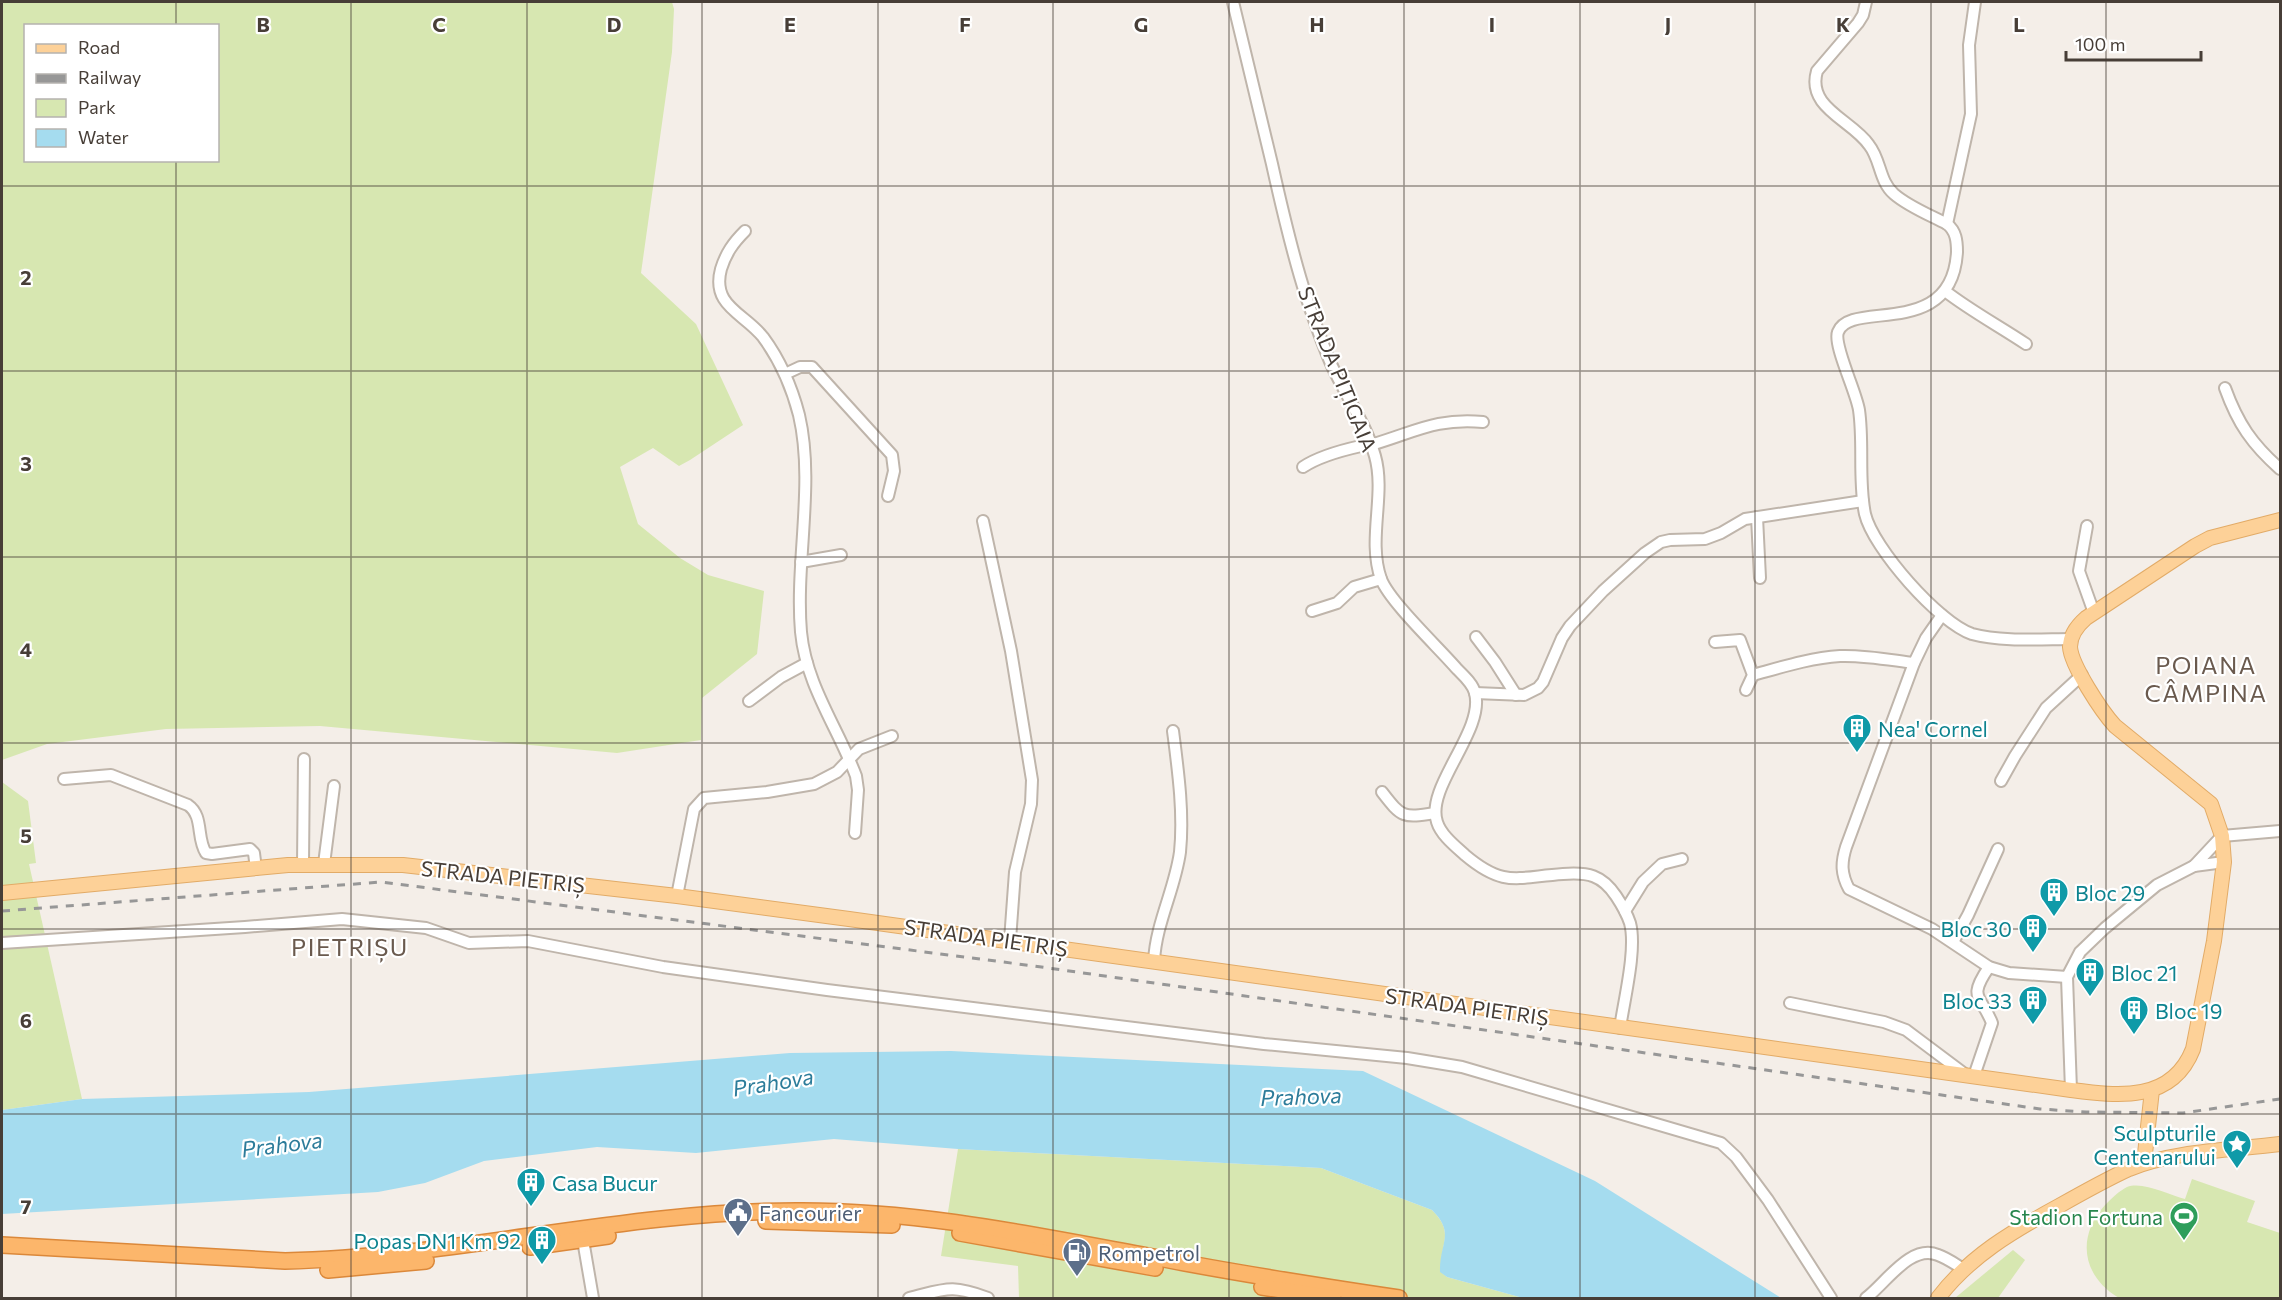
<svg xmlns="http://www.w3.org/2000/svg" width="2282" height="1300" font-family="Commissioner,sans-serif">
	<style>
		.green { fill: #d7e7b1; fill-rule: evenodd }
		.water { fill: #a5dcef }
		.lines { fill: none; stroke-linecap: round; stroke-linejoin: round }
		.minor-casing { stroke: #bfb5ab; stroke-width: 14 }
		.major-casing { stroke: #e2ab67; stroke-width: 16 }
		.highway-casing { stroke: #db883a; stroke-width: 18 }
		.minor { stroke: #fff; stroke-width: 10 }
		.major { stroke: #fdd198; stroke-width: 14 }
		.highway { stroke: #fcb66b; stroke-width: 15 }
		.rail { stroke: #979797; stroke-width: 3; stroke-dasharray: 8 8; stroke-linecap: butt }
		.grid { fill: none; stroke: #473e37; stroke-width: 1.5; stroke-opacity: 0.55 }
		.labels { text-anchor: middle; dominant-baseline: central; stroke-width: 4.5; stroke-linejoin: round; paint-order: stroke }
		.street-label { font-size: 21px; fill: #473e37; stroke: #fff }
		.culture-label { font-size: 21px; fill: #0d838f; stroke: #fff; text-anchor: start }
		.service-label { font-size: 21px; fill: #4e5e75; stroke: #fff; text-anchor: start }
		.leisure-label { font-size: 21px; fill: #27864d; stroke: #fff; text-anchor: end }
		.water-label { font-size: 22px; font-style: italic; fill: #2c7c9a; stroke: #fff }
		.quarter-label { font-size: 24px; letter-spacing: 1.5px; fill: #6a5a4e; stroke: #fff }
		.grid-label { font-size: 20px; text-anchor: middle; font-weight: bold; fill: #473e37; stroke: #fff; stroke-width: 4.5; stroke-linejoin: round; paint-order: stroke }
	</style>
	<rect width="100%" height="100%" fill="#f4eee8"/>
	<g class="green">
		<path d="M2,2H672L674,9L672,52L641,273L696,324L743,425L690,460L679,466L653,448L620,467L638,524L680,558L708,575L764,591L757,654L702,698L701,740L617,753L320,726L166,729L47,744L2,760ZM26,26H218V160H26Z"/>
		<polygon points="2,782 28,801 36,863 29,864 82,1099 2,1110"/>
		<path d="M958,1149L1321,1168L1432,1210C1456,1234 1439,1243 1441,1272L1447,1277L1523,1298H1019L1018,1266L941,1256Z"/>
		<path d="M2192,1179L2255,1201L2247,1222L2280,1233V1298H2119C2082,1276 2076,1237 2105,1205C2111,1199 2119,1191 2127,1187C2143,1181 2169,1195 2185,1199Z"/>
		<polygon points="2013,1250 2025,1260 1998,1298 1955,1298"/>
	</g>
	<path class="water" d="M951,1051L1363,1071L1595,1181L1781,1298H1523L1447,1277L1440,1272C1439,1243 1456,1234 1432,1210L1321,1168L958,1149L834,1139L696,1153L597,1147L484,1161L425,1183L378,1192L2,1214V1110L82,1099L309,1092L790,1053Z"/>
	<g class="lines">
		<g class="minor-casing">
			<g id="minor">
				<path d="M1233,2C1246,56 1259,110 1272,164C1282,209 1292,253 1306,296C1314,320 1322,343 1332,366C1346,396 1366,424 1375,456C1386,495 1367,539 1381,579C1390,602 1439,648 1457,669C1463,675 1473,684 1475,693C1485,731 1425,787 1437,822C1441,835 1455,846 1465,855C1504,888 1517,877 1563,874C1588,872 1602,875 1616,896C1622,905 1627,914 1630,923C1637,949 1624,1000 1620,1028"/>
				<path d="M1866,2L1863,15L1858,23L1817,71C1806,108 1852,120 1869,145C1881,160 1879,181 1894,194C1909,207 1930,215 1947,224C1956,231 1957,241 1957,252C1952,341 1850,299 1838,332C1833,345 1856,391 1859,410C1864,444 1858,481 1865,514C1873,548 1939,623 1972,634C2001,642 2042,639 2072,639"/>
				<polyline points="1947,224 1971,114 1969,45 1975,2"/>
				<path d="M745,231C733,243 726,253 721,269C711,306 744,313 763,337C780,360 792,388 799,415C815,483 795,562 801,632C806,685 838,728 856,776L858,790L855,833"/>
				<path d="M1945,291C1971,311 1999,326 2026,344"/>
				<polyline points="785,374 800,367 812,367 892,455 894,471 888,496"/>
				<path d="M2225,388C2238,424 2252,444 2280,469"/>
				<path d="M1303,467C1318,457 1343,450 1361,446C1365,445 1370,446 1374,444C1417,431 1437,418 1483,422"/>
				<polyline points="1757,517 1760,578"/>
				<polyline points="983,521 1011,651 1032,780 1031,804 1015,872 1010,940"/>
				<polyline points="2087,526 2079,571 2094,613"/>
				<polyline points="801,562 841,555"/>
				<polyline points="1312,611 1337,603 1354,587 1381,579"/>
				<path d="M1942,615L1926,638L1914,663L1846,847C1841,863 1841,874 1849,889L1932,929L1989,967L2009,973L2067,977"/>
				<polyline points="1476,637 1495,662 1516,695"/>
				<polyline points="1715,642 1740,640 1753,675 1746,690"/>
				<path d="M1753,675C1782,667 1810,658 1840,656C1865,655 1890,660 1914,663"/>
				<polyline points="1475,693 1524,695 1538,688 1543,682 1562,638 1570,626 1603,591 1645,553 1661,542 1670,540 1705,539 1721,533 1745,519 1863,501"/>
				<polyline points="749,701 781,677 807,663"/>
				<path d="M64,779L111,775L188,805C204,816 196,838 206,853L212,854L250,849L254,853L256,869"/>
				<polyline points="2001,781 2015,756 2046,708 2082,675"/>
				<path d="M1382,792C1402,818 1403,818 1435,813"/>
				<polyline points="324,864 334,786"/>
				<polyline points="303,865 304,759"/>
				<polyline points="2194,866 2222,836 2280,831"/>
				<polyline points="677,896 694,809 704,798 767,792 814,784 837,772 859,749 892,736"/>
				<polyline points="1625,911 1643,882 1662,864 1682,859"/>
				<polyline points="1953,942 1968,915 1998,849"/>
				<polyline points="2,943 245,927 342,919 426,928 469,943 528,941 663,967 827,990 1264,1044 1407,1058 1462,1067 1721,1143 1736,1157 1768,1200 1831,1298"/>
				<path d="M1154,961C1156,923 1175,889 1180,852C1184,813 1178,770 1173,731"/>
				<polyline points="1790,1003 1884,1022 1906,1030 1966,1075"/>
				<path d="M1974,1076L1992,1023C1981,995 1967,999 1989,967"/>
				<polyline points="2071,1090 2067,977 2080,952 2105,928 2157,885 2194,866 2224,862"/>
				<polyline points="583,1240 593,1298"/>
				<path d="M909,1298C946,1289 951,1284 988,1298"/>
				<path d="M1866,1298C1885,1284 1911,1243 1938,1255C1947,1258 1955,1264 1963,1269"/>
			</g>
		</g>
		<g class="major-casing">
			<g id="major">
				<path d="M2,893L288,865H403L677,896L849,919L2071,1090C2118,1096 2172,1103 2193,1049L2214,941L2224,862L2222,836L2211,804L2115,726C2102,712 2071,665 2070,647C2070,635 2078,625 2086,618L2195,546L2210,538L2280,520"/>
				<polyline points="2144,1163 2152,1090"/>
				<path d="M1938,1298C1970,1256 2013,1231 2059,1206C2082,1193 2105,1180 2129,1169C2172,1151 2234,1150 2280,1144"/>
			</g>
		</g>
		<g class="highway-casing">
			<g id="highway">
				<polyline points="766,1221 892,1225"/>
				<polyline points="960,1233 1155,1268"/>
				<path d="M2,1245L285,1261C456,1257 624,1211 796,1211C918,1210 1039,1236 1159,1258C1239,1274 1319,1286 1399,1298"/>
				<polyline points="530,1247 608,1236"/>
				<polyline points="328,1270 426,1261"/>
				<polyline points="1262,1287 1333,1298"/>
			</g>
		</g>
		<use href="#minor" class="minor"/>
		<use href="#major" class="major"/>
		<use href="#highway" class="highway"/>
		<polyline class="rail" points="2,911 381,882 1034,966 2040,1109 2086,1112 2183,1113 2280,1099"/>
	</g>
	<path class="grid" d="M176,2V26M351,2V1298M527,2V1298M702,2V1298M878,2V1298M1053,2V1298M1229,2V1298M1404,2V1298M1580,2V1298M1755,2V1298M1931,2V1298M2106,2V1298M176,160V1298M2,186H2280M2,371H2280M2,557H2280M2,743H2280M2,929H2280M2,1114H2280"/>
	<defs>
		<g id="building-pin" transform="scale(1.5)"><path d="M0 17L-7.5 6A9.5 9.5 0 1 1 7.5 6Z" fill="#0f9aa8" stroke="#fff"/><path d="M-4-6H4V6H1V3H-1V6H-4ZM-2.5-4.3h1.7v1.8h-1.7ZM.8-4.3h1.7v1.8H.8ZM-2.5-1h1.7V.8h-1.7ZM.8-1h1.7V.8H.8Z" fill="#fff"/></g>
		<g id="sight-pin" transform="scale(1.5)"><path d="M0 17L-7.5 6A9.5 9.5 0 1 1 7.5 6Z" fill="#0f9aa8" stroke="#fff"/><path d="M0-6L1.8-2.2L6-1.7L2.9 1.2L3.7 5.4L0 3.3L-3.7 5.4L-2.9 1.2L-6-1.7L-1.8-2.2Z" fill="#fff"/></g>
		<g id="civic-pin" transform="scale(1.5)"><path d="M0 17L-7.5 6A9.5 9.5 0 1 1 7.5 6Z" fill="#5c6f8a" stroke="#fff"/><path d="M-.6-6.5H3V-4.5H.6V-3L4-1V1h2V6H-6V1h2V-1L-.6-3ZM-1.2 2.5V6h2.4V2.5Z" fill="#fff"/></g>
		<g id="stadium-pin" transform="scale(1.5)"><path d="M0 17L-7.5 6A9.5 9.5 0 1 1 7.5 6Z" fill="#2e9e5b" stroke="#fff"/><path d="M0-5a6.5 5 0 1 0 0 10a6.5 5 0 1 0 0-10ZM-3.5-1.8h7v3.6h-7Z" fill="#fff"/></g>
		<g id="fuel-pin" transform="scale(1.5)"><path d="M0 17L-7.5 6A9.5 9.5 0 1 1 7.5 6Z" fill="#5c6f8a" stroke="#fff"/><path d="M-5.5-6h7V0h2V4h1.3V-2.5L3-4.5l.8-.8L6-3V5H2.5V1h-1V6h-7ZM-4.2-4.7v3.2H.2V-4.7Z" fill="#fff"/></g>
	</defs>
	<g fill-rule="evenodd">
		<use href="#building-pin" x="1857" y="728"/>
		<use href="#building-pin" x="2054" y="892"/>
		<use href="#building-pin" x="2033" y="928"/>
		<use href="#building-pin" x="2090" y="972"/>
		<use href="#building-pin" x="2033" y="1000"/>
		<use href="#building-pin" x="2134" y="1010"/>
		<use href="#sight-pin" x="2237" y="1144"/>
		<use href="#building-pin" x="531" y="1182"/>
		<use href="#civic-pin" x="738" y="1212"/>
		<use href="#stadium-pin" x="2184" y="1216"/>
		<use href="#building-pin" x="542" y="1240"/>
		<use href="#fuel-pin" x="1077" y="1252"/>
	</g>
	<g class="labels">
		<g class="street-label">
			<text transform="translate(1338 369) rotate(68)">STRADA PIȚIGAIA</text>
			<text transform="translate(503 876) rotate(6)">STRADA PIETRIȘ</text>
			<text transform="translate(986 937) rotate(8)">STRADA PIETRIȘ</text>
			<text transform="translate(1467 1006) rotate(8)">STRADA PIETRIȘ</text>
		</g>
		<g class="culture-label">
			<text x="1878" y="728">Nea' Cornel</text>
			<text x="2075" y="892">Bloc 29</text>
			<text x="2012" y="928" text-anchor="end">Bloc 30</text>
			<text x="2111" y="972">Bloc 21</text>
			<text x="2012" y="1000" text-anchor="end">Bloc 33</text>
			<text x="2155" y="1010">Bloc 19</text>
			<text x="2216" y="1132" text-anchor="end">Sculpturile<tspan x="2216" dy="24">Centenarului</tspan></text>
			<text x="552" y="1182">Casa Bucur</text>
			<text x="521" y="1240" text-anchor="end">Popas DN1 Km 92</text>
		</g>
		<g class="service-label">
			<text x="759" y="1212">Fancourier</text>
			<text x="1098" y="1252">Rompetrol</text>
		</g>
		<g class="leisure-label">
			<text x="2163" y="1216">Stadion Fortuna</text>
		</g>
		<g class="water-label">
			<text transform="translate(773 1082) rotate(-9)">Prahova</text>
			<text transform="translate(1301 1096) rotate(-2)">Prahova</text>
			<text transform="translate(282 1144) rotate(-7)">Prahova</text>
		</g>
		<g class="quarter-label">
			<text x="2206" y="664">POIANA<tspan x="2206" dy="28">CÂMPINA</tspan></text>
			<text x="350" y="946">PIETRIȘU</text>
		</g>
	</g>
	<g class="grid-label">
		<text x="263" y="32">B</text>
		<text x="439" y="32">C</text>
		<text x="614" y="32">D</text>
		<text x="790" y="32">E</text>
		<text x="965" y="32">F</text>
		<text x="1141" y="32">G</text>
		<text x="1317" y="32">H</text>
		<text x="1492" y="32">I</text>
		<text x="1668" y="32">J</text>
		<text x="1843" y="32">K</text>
		<text x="2019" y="32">L</text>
		<text x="26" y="285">2</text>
		<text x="26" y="471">3</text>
		<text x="26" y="657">4</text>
		<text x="26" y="843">5</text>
		<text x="26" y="1028">6</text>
		<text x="26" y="1214">7</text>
	</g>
	<rect width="2282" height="1300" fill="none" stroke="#473e37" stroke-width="6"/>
	<rect x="24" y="24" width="195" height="138" fill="#ffffff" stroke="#b5b2af" stroke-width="1.5"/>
	<rect x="36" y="44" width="30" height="9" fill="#fdd198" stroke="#b5b2af" stroke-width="1.5"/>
	<text x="78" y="54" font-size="18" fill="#473e37">Road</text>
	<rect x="36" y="74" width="30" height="9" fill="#979797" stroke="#b5b2af" stroke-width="1.5"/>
	<text x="78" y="84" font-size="18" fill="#473e37">Railway</text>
	<rect x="36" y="99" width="30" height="18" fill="#d7e7b1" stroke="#b5b2af" stroke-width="1.5"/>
	<text x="78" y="114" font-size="18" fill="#473e37">Park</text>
	<rect x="36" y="129" width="30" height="18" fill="#a5dcef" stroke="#b5b2af" stroke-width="1.5"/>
	<text x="78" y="144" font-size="18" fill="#473e37">Water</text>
	<path d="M2066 51v9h135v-9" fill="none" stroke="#473e37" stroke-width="3"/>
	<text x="2075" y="51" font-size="18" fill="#473e37" stroke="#ffffff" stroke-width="4.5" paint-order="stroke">100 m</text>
</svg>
